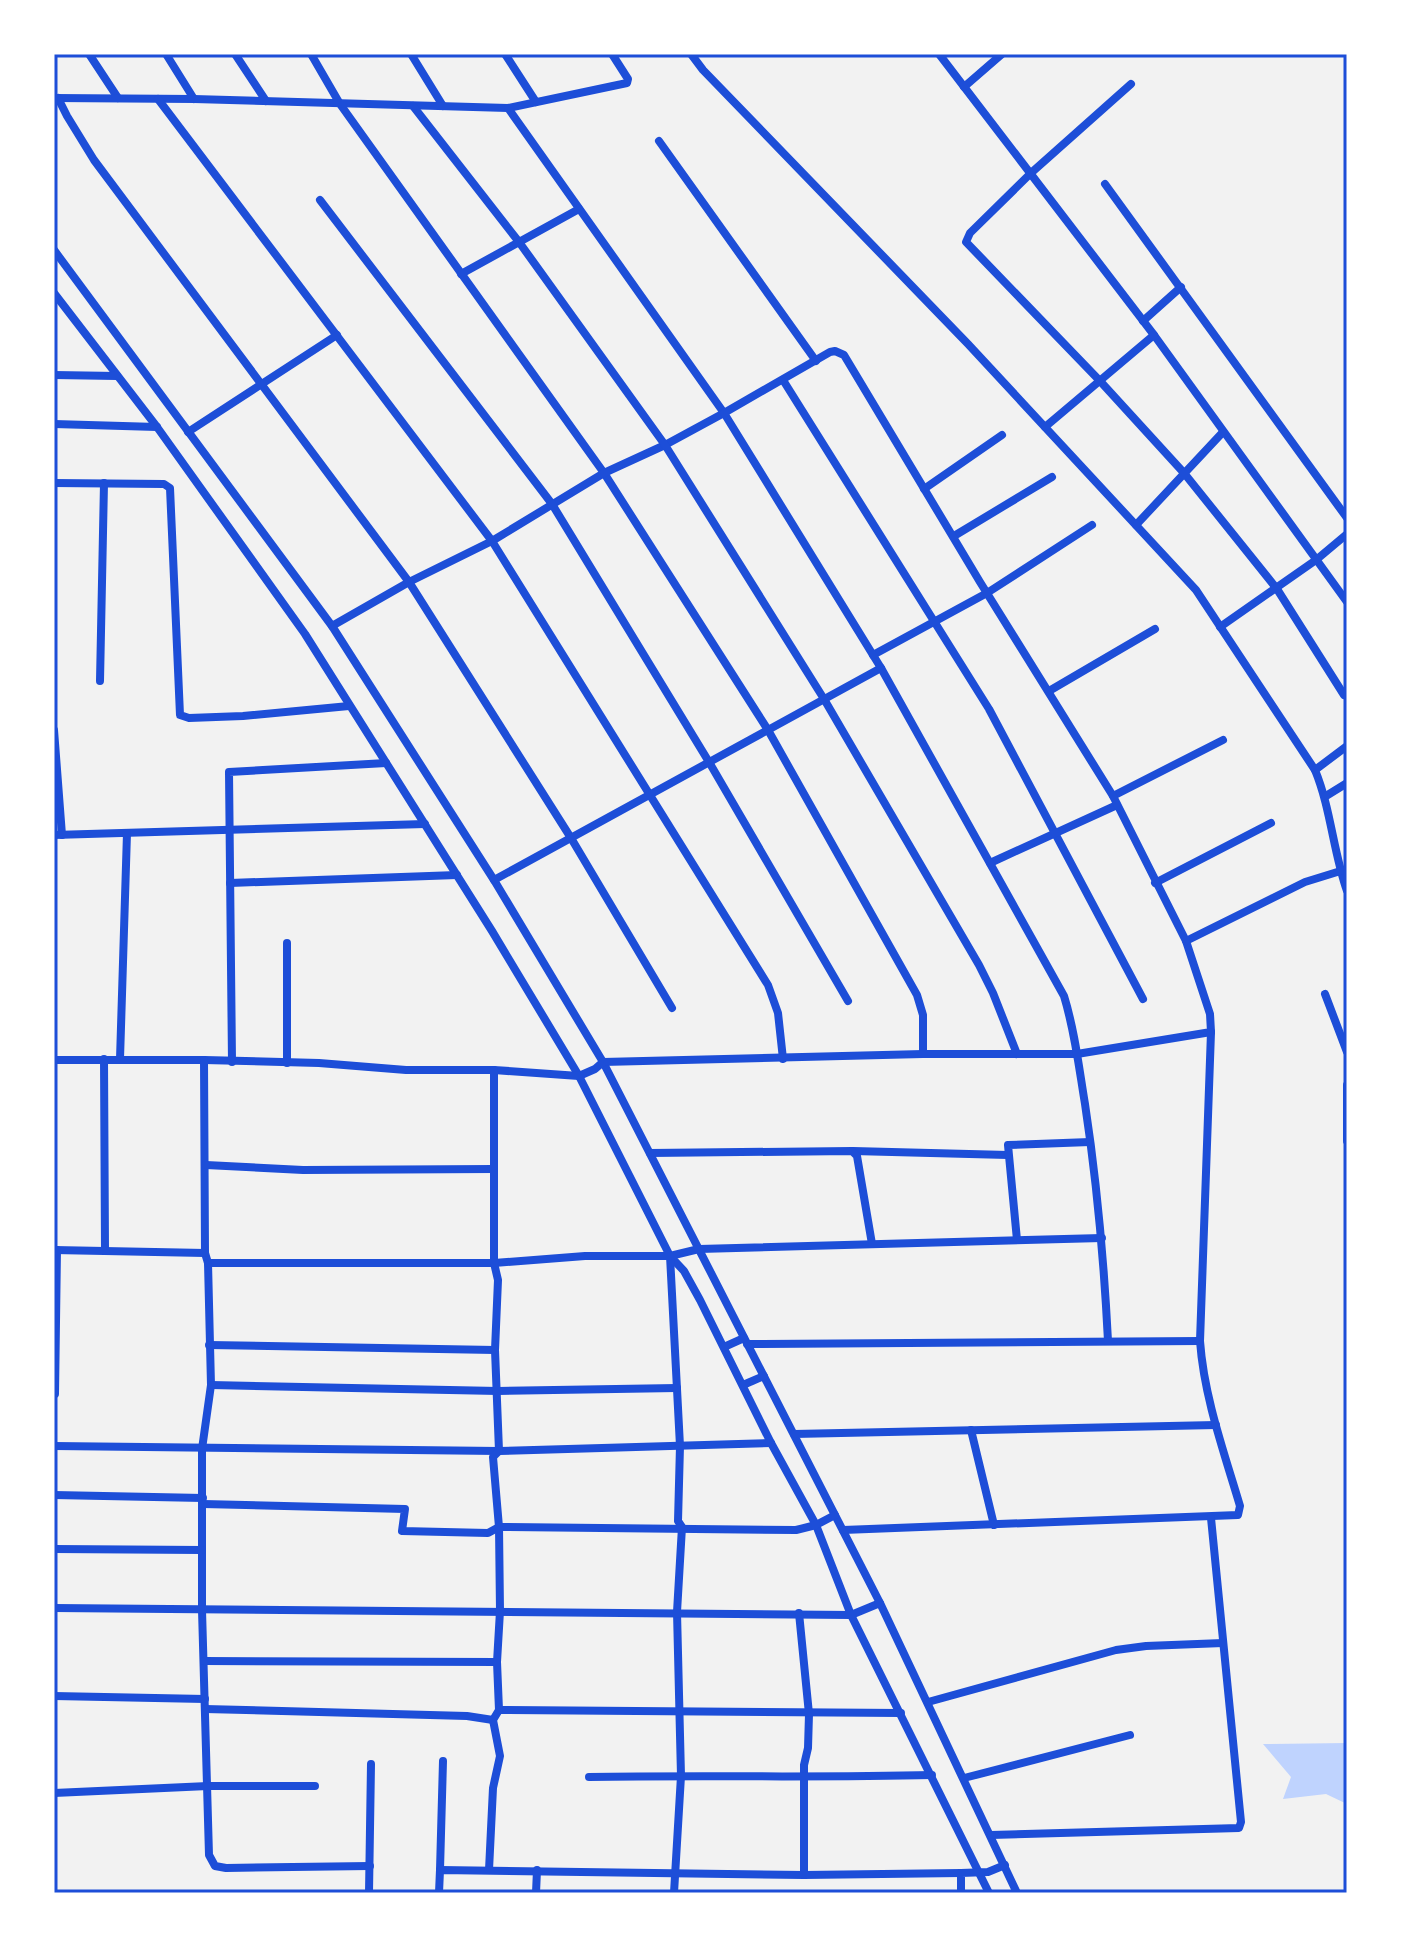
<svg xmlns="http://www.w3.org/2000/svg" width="1401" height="1947" font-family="'Alegreya Sans',sans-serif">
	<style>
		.water { fill: #bfd3fe }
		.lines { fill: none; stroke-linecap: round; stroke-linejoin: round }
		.minor { stroke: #1d4ed8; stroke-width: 8 }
		.neatline { fill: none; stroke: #1d4ed8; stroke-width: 3 }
	</style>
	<rect width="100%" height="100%" fill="#f2f2f2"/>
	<polygon class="water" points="1347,1743 1347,1804 1326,1794 1283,1799 1291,1777 1263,1744"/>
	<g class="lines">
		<g class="minor">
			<polyline points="89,54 118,98"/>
			<polyline points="166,54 194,99"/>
			<polyline points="235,54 266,101"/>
			<polyline points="311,54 340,104 604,473 768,730 917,995 923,1015 923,1054"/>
			<polyline points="411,54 443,106"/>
			<polyline points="505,54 536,102"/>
			<path d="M691,54L703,70L968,344L1196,590L1315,770C1331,809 1333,851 1347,891"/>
			<polyline points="939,54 1154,335 1347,602"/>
			<polyline points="1131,84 1031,173 970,233 966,242 1100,381 1184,473 1277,589 1344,695"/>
			<polyline points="964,87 1002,54"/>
			<polyline points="54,98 194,99 508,108 724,413 665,445 604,473 492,541 409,582 332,626"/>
			<polyline points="58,98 67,116 94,160 409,582 571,838 672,1008"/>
			<polyline points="158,99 492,541 768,985 778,1013 783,1059"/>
			<polyline points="413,106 519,242 665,445 824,699 979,965 993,993 1017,1054"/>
			<polyline points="508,108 627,83 628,79 612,54"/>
			<polyline points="659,141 816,361"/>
			<polyline points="1105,184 1347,518"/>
			<polyline points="320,200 552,504 709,762 848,1001"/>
			<polyline points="54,250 332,626 494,880 603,1062 880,1603 1017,1893"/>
			<polyline points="461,274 579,209"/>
			<polyline points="54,293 157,427 305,634 492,931 579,1076 670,1256 684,1271 700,1300 771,1443 816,1525 851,1615 989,1893"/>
			<polyline points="1143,321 1181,287"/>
			<polyline points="54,375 117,376"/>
			<polyline points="783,380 989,709 1143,999"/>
			<polyline points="54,424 157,427"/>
			<polyline points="1045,427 1154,335"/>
			<polyline points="188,432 337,335"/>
			<polyline points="54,483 164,484 170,488 180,715 189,718 243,716 349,706"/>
			<polyline points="924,489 1002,435"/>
			<polyline points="1136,525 1223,432"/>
			<polyline points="954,536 1052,477"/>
			<polyline points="1220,627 1316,560 1347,534"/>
			<polyline points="873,655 987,593 1092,525"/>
			<polyline points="100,681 104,483"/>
			<polyline points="1049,691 1155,629"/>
			<polyline points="54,730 62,835"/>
			<polyline points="1315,770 1347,746"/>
			<polyline points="1113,796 1223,740"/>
			<polyline points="1326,796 1347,783"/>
			<polyline points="54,835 425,824"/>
			<polyline points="990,863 1117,805"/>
			<polyline points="494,880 881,668"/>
			<polyline points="230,883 457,875"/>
			<polyline points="1155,883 1271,823"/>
			<polyline points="1325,994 1347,1052"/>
			<polyline points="104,1059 105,1250"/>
			<polyline points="120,1059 127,833"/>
			<polyline points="54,1060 204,1060 319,1063 406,1070 494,1070 579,1076 595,1069 603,1062 923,1054 1077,1054 1211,1032 1210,1014 1186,941 1305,882 1347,869"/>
			<polyline points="204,1060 205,1253 208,1263 211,1385 202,1449 202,1610 209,1855 215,1866 226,1868 370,1866"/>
			<polyline points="232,1062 229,772 386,763"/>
			<polyline points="287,1063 287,943"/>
			<polyline points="1347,1085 1347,1141"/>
			<polyline points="853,1151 1008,1155"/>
			<polyline points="650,1153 852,1151 857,1156 872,1244"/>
			<polyline points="206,1165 303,1170 494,1169"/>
			<polyline points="1017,1240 1008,1145 1090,1142"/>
			<polyline points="54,1250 205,1253"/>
			<polyline points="670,1256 680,1446 678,1521 682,1527 677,1612 681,1776 674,1893"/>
			<polyline points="208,1263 494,1263 585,1256 670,1256 699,1249 1102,1238"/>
			<path d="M1108,1341C1104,1262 1097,1183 1085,1104C1079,1068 1075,1032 1064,996L881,668L724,413L830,352L835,351L844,355L980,582L1113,796L1186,941"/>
			<polyline points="747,1344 1200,1341"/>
			<polyline points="209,1345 495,1350"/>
			<polyline points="724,1347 744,1338"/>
			<polyline points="211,1385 498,1391 677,1388"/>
			<polyline points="743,1385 764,1376"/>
			<polyline points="55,1394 57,1250"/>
			<polyline points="971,1430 994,1525"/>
			<polyline points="794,1434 1216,1425"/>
			<polyline points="54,1446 499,1451 771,1443"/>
			<polyline points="54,1495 203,1498"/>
			<polyline points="203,1504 405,1509 402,1531 488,1533 499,1527 796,1530 816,1525 835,1515"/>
			<path d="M843,1530L1238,1515L1240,1506C1224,1452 1204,1397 1200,1341L1211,1032"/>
			<polyline points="54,1549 202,1550"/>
			<polyline points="54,1608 851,1615 880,1603"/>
			<polyline points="799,1613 809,1714 808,1748 804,1765 804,1875"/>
			<polyline points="204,1661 497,1662"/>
			<polyline points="54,1696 205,1699"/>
			<polyline points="928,1702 1116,1650 1146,1646 1223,1643"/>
			<polyline points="205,1709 467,1716 493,1720"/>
			<polyline points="499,1710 901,1713"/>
			<path d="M589,1777C704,1775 818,1778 932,1775"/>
			<polyline points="964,1778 1130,1735"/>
			<polyline points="54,1793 208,1786 315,1786"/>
			<polyline points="991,1835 1239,1828 1241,1822 1211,1518"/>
			<polyline points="440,1870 443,1761"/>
			<polyline points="489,1870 493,1788 500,1756 493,1720 499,1710 497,1662 500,1611 499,1527 493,1457 499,1451 495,1350 498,1280 494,1263 494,1070"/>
			<polyline points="369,1893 371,1764"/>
			<polyline points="439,1893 440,1870 804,1875 961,1873"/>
			<polyline points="536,1893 537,1870"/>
			<polyline points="961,1893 961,1873 988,1872 1005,1865"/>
		</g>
	</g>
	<rect width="1401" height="1947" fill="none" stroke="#ffffff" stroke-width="112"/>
	<rect x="56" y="56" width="1289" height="1835" class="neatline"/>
</svg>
